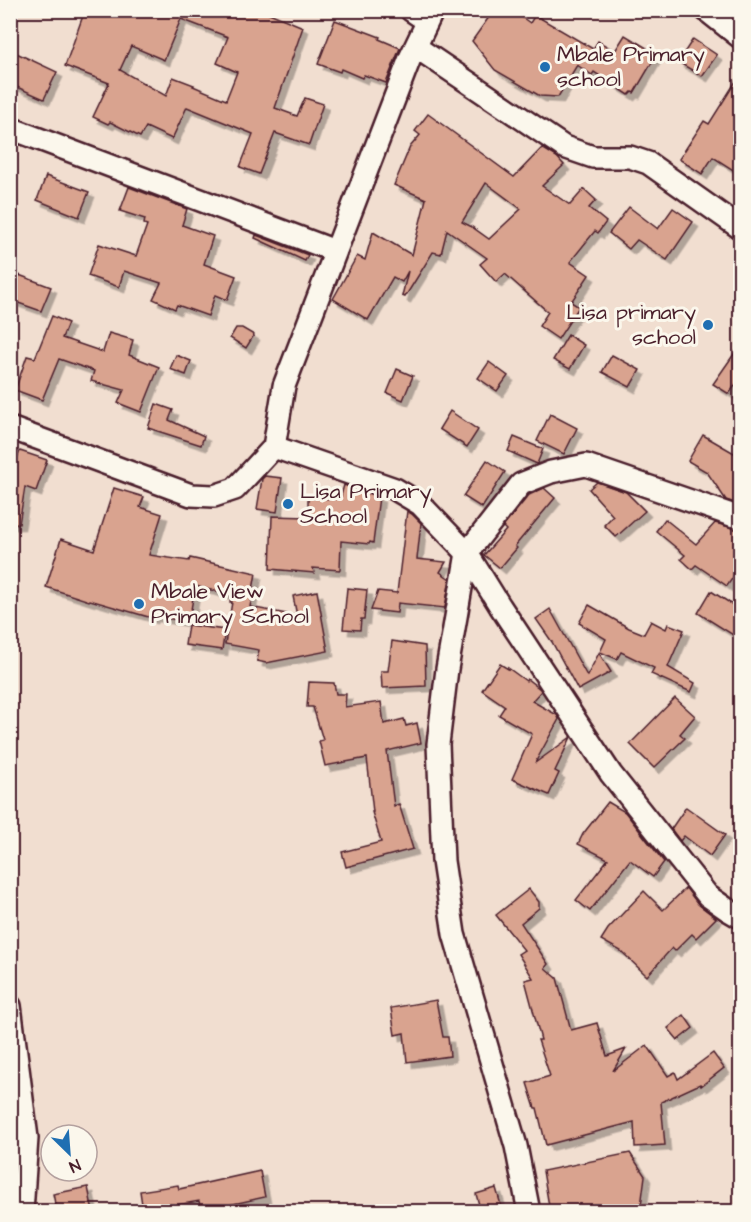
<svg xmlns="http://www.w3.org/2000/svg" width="751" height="1222" font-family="'Architects Daughter',sans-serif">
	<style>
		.building { fill: #d9a38f; stroke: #4a1f2b; stroke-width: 1.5; fill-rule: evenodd; filter: url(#shadow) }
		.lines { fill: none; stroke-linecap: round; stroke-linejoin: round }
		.street-casing { stroke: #4a1f2b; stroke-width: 26 }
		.street { stroke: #fbf7ec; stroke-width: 21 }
		.poi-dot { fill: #1f6fb2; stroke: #fbf7ec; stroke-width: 2 }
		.labels { text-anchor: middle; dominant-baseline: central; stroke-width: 6; stroke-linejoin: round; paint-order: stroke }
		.poi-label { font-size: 22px; fill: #4a1f2b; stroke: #fbf7ec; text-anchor: start }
	</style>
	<defs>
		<filter id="shadow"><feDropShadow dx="5.5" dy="5.5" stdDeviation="0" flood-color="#0004"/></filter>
	</defs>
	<rect width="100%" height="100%" fill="#f1ded0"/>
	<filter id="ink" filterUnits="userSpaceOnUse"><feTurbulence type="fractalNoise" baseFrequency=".0167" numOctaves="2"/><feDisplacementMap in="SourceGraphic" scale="12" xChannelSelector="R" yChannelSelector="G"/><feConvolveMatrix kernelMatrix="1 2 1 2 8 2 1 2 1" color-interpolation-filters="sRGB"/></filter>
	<g filter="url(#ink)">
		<g class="building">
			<path d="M85,10H262L303,27L275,108L297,116L305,98L323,104L309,145L275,133L259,174L240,167L253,134L187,107L172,139L146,127L140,137L110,122L108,124L93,117L109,83L65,66ZM181,19L228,37L217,63L237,72L226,100L193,86L194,85L173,77L166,96L120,70L131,46L164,60Z"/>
			<polygon points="494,10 512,10 530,23 535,15 593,49 598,41 615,51 625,35 657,54 634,93 632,92 629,95 594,72 592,75 577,65 558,97 540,96 495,70 472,41"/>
			<polygon points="335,20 380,37 379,39 400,48 386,83 364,75 362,78 341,69 340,72 318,64"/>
			<polygon points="693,39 717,55 702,76 678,62"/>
			<polygon points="10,50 57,72 44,99 10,84"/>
			<polygon points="741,73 741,175 713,157 702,174 679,159 704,121 709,124"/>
			<path d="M428,114L514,177L542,148L557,157L564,165L542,186L570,205L584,189L596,200L589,208L606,222L598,233L595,231L570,262L589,275L571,302L579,307L558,339L539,326L548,312L505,274L496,282L480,264L487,258L447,230L441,254L433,252L405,297L402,296L408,271L402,282L393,277L368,320L333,299L357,256L365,260L373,232L412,255L426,199L394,185L410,147L420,135L415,131ZM486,183L521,209L489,239L472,227L462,222Z"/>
			<polygon points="46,176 89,192 79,217 37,200"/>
			<polygon points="129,187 187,209 182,225 213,236 204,264 236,276 227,300 215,295 208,316 177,305 175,309 153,299 161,283 124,271 119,287 88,276 99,244 136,256 147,225 144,224 145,219 120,211"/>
			<polygon points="629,207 658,229 673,208 693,222 667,260 637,240 629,249 609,233"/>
			<polygon points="256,235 308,255 305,261 255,238"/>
			<polygon points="19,275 51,287 41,311 10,300"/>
			<polygon points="52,316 68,323 62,338 103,352 109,333 133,340 129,355 159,367 141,412 118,403 124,390 91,381 94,371 59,359 42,400 15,390 27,356 35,358"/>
			<polygon points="236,328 242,328 254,335 246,348 230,338"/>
			<polygon points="568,335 584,345 570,369 553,360"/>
			<polygon points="741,344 741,377 729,394 713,384"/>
			<polygon points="176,355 191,361 186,375 170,369"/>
			<polygon points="612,355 640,370 630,387 602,372"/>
			<polygon points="489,362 508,376 497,391 478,378"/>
			<polygon points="397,369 413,376 403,400 387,393"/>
			<polygon points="156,404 173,410 169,420 204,436 201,445 148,428"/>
			<polygon points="450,411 478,430 467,447 439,429"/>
			<polygon points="550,414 577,428 564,454 537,441"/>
			<polygon points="703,435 741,457 741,505 726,500 707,472 688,461"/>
			<polygon points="514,437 543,449 537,464 508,451"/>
			<polygon points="20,451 47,460 36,491 25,487 19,524 10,524 10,475"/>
			<polygon points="487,460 505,472 482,508 463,496"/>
			<polygon points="265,476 282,478 277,512 257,509 262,479"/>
			<polygon points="597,482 626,492 645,511 616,537 604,525 613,516 589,489"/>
			<polygon points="344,485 379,497 373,543 370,542 369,544 341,541 340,570 313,568 314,573 270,569 272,516 308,517 308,498 340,499"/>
			<polygon points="114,488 144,497 140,507 162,514 149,555 189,561 190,558 256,573 250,607 297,616 293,596 317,591 328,651 266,663 257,661 259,650 225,644 232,602 230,602 231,595 195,586 189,622 153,616 152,618 90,600 89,601 46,587 61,539 94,550"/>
			<polygon points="544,488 555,498 515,546 517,548 500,568 484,555 506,530 503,527 529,495"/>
			<polygon points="407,511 412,514 421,523 417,559 446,562 440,572 450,579 445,608 398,603 397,613 371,610 378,591 397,593"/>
			<polygon points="665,519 696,544 715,523 741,530 741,536 734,546 741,550 741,566 727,586 696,565 692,569 681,559 685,555 656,531"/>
			<polygon points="347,588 367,590 364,619 361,619 360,630 343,629"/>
			<polygon points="711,591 741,610 741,640 698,613"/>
			<polygon points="589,605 629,628 644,634 651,621 666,629 668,624 684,630 668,667 695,683 691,692 651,674 654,668 621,652 617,659 600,652 606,639 579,623"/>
			<polygon points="550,609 587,676 599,653 611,672 578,690 552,642 536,619"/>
			<polygon points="188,625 225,630 222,650 185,645"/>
			<polygon points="392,641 425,646 426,686 382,688 381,671 388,671"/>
			<polygon points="500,664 508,669 508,668 526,681 527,679 540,689 541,691 532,701 557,715 559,719 535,763 571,737 555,771 559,773 549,795 512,779 532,734 499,715 505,706 482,690"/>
			<polygon points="309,682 334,683 336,694 346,694 345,707 381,702 384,724 404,719 406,726 417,723 421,743 387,751 394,806 399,804 413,849 346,867 342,852 381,842 372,812 373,812 367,758 325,766 319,741 323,740 313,707 307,707"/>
			<polygon points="675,698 695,716 680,734 685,738 654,768 630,744"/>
			<polygon points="608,802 625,812 664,862 653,877 630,860 590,911 576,900 608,859 578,844 583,834"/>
			<polygon points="686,807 725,835 710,856 684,836 680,841 671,829"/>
			<polygon points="686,888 698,904 716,918 696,938 692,934 675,951 672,948 647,976 621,951 601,940 608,929 644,891 663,910"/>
			<polygon points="529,889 539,902 539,908 521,923 548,964 545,968 557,978 571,1030 597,1023 607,1056 626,1049 613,1071 647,1045 668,1076 675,1072 678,1079 713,1053 724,1068 701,1086 700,1084 661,1102 665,1145 635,1147 634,1122 546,1145 537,1108 535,1108 527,1083 550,1076 538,1040 541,1040 525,980 533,978 518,954 524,950 496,915"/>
			<polygon points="436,1000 443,1037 448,1037 450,1056 407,1062 404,1033 395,1035 391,1008"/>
			<polygon points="684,1015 693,1028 678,1040 668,1028"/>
			<polygon points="630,1153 645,1176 641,1206 616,1212 550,1212 543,1171"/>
			<polygon points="260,1171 265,1197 201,1211 199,1201 143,1211 140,1191 178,1185 179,1189"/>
			<polygon points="88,1187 93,1212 57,1212 53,1194"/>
			<polygon points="496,1188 503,1212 481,1212 476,1194"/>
		</g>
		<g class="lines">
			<g class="street-casing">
				<g id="street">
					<polyline points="411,10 427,21"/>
					<polyline points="706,10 740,37"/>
					<polyline points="416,47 564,147 593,157 630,157 648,163 740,228"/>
					<polyline points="10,128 335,251"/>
					<polyline points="10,428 191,495 214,496 235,489 274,447 284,386 410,58 433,10"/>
					<polyline points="274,447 395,489 420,504 467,553 500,606 611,774 708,896 728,910 740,917"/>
					<polyline points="10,1006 27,1138 22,1212"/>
					<polyline points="529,1212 516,1146 454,934 443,861 438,744 447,669 467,553 521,484 551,472 586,465 740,518"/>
				</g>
			</g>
			<use href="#street" class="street"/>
		</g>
	</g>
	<g class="poi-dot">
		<circle cx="545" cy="67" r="6"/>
		<circle cx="708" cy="325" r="6"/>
		<circle cx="288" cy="504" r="6"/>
		<circle cx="139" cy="604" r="6"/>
	</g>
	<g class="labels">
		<g class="poi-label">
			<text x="557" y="54">Mbale Primary<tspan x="557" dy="25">school</tspan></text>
			<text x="696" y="312" text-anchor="end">Lisa primary<tspan x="696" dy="25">school</tspan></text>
			<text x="300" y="491">Lisa Primary<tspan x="300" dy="25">School</tspan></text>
			<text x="151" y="591">Mbale View<tspan x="151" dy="25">Primary School</tspan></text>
		</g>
	</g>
	<rect width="751" height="1222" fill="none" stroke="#fbf7ec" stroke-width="36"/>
	<rect x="18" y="18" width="715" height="1186" fill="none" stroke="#4a1f2b" stroke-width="2" filter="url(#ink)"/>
	<g transform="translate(69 1153) rotate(155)"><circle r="28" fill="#fbf7ec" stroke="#b4a19f" stroke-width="1.5"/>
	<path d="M0-4.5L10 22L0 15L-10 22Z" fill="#1f6fb2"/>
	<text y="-9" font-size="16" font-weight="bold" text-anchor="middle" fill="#4a1f2b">N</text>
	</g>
</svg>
